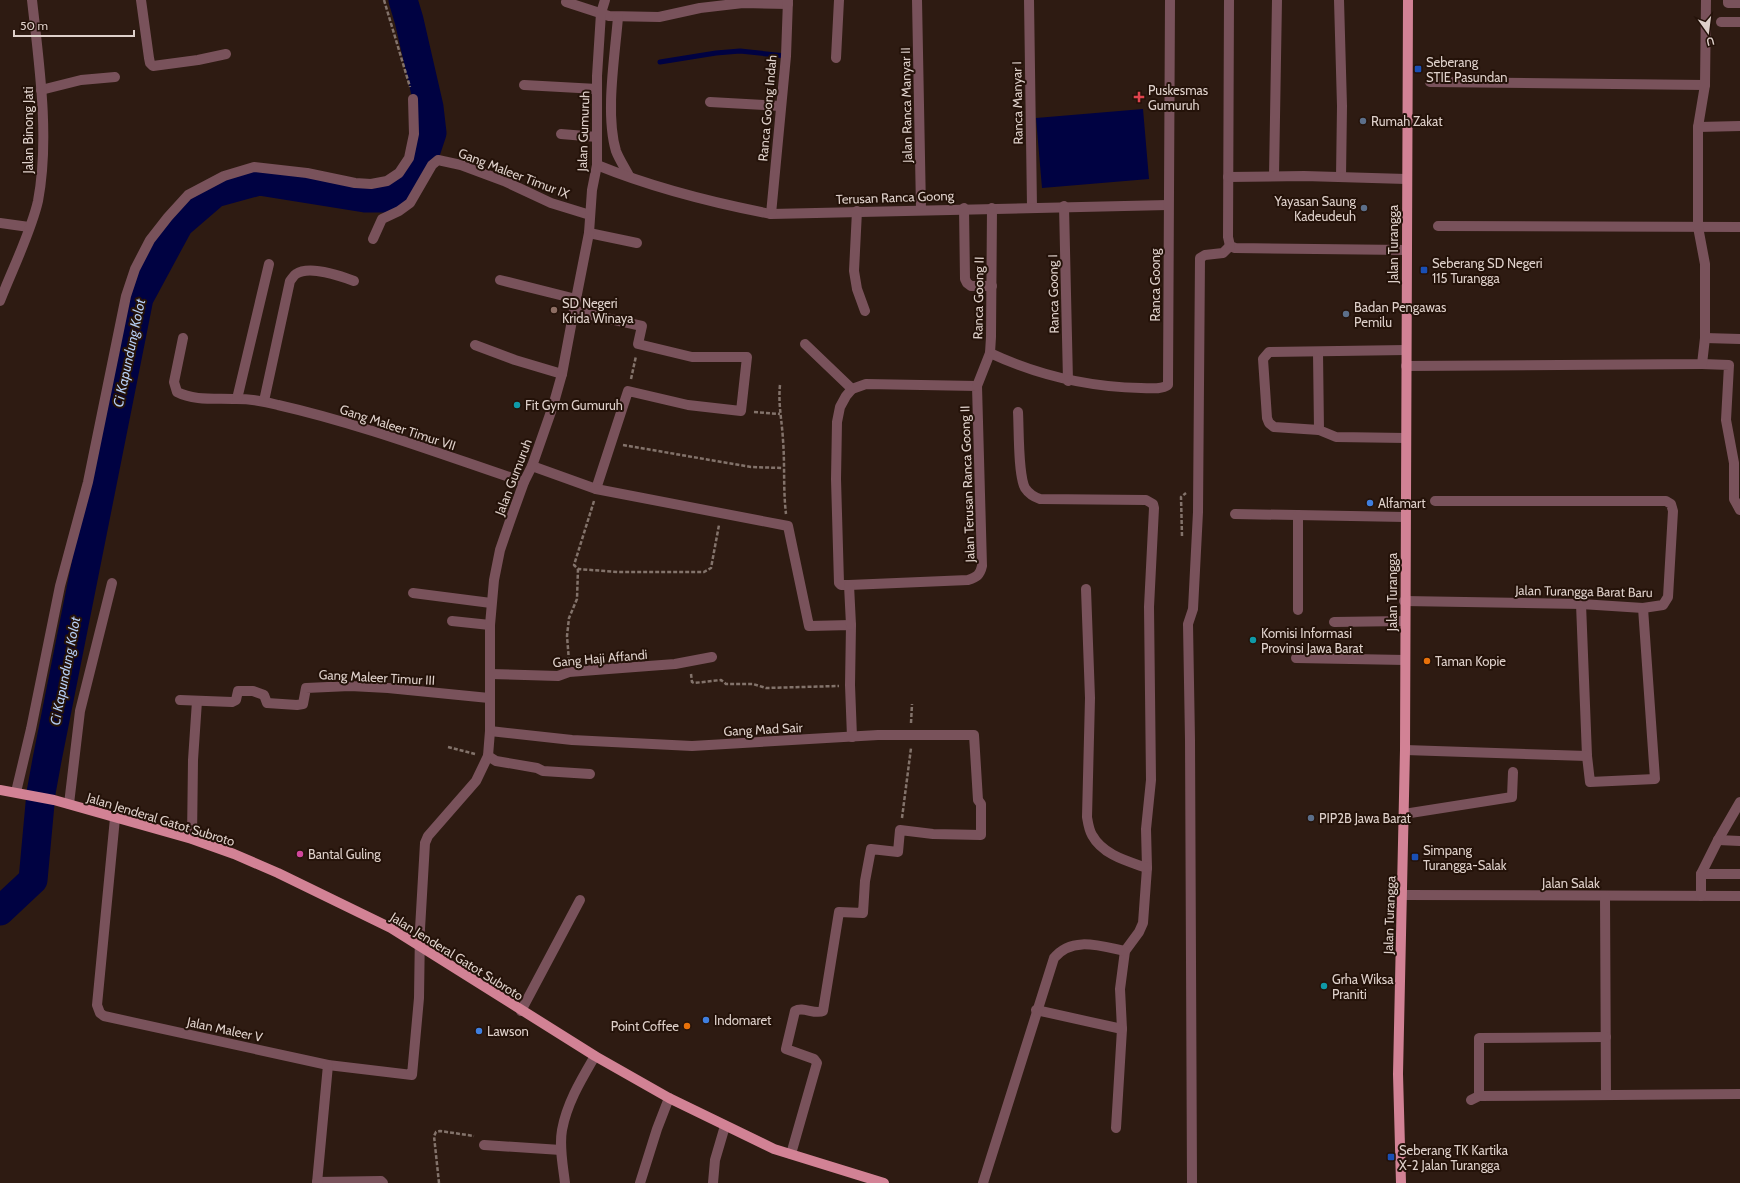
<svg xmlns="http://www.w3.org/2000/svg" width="1740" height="1183" font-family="Cabin,sans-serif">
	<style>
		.water { fill: #000242 }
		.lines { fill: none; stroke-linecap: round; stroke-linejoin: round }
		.stream { stroke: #000242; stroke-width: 5 }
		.river { stroke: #000242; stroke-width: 29 }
		.path { stroke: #83736b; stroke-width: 2.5; stroke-dasharray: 4 2; stroke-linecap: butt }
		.minor { stroke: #79525b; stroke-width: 10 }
		.major { stroke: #d28295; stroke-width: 10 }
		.transit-dot { fill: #1a4fb4; stroke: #241209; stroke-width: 1.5 }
		.health-dot { fill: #e0444e; stroke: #241209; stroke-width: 1.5 }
		.service-dot { fill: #5c6f8a; stroke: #241209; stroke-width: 1.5 }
		.education-dot { fill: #8d6e63; stroke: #241209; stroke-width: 1.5 }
		.culture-dot { fill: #0f9aa8; stroke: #241209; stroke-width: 1.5 }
		.shop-dot { fill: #3f7fe0; stroke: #241209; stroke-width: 1.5 }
		.food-dot { fill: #e8710a; stroke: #241209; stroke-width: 1.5 }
		.hotel-dot { fill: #d1479c; stroke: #241209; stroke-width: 1.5 }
		.labels { text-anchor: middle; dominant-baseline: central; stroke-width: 4; stroke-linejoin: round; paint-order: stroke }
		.poi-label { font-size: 13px; fill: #ded0ca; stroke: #241209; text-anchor: start }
		.street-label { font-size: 13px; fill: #ded0ca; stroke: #241209 }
		.water-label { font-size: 14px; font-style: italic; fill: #b4ccf2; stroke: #241209 }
	</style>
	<rect width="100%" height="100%" fill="#2e1b12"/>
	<polygon class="water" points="1143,109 1149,179 1042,188 1036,118"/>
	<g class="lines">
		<polyline class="stream" points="660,62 716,53 740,51 786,56"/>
		<polyline class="river" points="0,911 33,880 41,793 47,760 139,298 179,224 215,193 259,181 365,198 389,198 404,187 423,160 432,133 429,107 409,20 403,0"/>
		<g class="path">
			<polyline points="384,0 410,87"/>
			<polyline points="631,379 636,356"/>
			<path d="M780,385C778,404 782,421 783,440C785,465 783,489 786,514"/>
			<polyline points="754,412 780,414"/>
			<polyline points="623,445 751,467 783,468"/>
			<polyline points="594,501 574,565 578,569 618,572 704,572 711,568 719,525"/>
			<polyline points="1182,536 1181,497 1186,493"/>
			<polyline points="569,661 567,636 569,618 577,599 578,569"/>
			<polyline points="691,674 692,682 694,683 721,680 726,684 753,684 766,688 839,686"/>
			<polyline points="911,723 912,704"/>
			<polyline points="448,747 475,754"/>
			<polyline points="902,818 911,748"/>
			<polyline points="439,1183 434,1136 436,1132 440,1131 474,1136"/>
		</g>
		<g class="minor">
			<polyline points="141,0 149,58 150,63 153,66 198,60 226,54"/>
			<polyline points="917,0 921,209"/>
			<polyline points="1029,0 1032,207"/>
			<polyline points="1229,0 1228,237 1230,246 1235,248 1406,250"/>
			<polyline points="1339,0 1342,106 1341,177"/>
			<polyline points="1728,0 1728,3 1740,3"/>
			<polyline points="566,2 609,16 659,17 700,8 743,3 788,4"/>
			<path d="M618,17C615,56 605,114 616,151C619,159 625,168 629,176"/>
			<polyline points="1721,22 1740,22"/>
			<polyline points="836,58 839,0"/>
			<polyline points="1430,82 1705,85"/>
			<polyline points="524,85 597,89"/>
			<polyline points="41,90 81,80 115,77"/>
			<polyline points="710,102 781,106"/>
			<polyline points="1698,127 1740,126"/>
			<polyline points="561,134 597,137"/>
			<path d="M597,165C651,187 714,203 771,214L1168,205"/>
			<polyline points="1274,176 1277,0"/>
			<polyline points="1228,177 1304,176 1406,179"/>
			<polyline points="1064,206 1068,381"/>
			<polyline points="964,208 965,279 967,283 971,286 992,286"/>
			<polyline points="857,211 854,271 857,289 865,311"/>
			<polyline points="771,214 786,56 788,0"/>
			<polyline points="0,223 29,227"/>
			<polyline points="1438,226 1740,227"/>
			<polyline points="589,233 637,243"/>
			<polyline points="373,239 382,219 399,211 410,203 432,165 438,160 461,165 504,181 551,203 590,215"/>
			<polyline points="500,280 576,299"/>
			<path d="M0,301C12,270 31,232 38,201C50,138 39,63 32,0"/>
			<polyline points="574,311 642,326 638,344 692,357 747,357 741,411 688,405 628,391 596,489"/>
			<path d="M183,338L174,382L177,392C194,401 217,398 236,399C250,399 264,401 278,405C362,424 443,455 524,482"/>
			<polyline points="1705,338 1740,339"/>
			<polyline points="805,344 852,389"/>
			<polyline points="475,345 515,360 562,374"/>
			<path d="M990,353C1037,375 1089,387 1141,388C1149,388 1161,390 1168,385L1170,0"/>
			<polyline points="1318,353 1319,430 1336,437 1406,438"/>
			<polyline points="1702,364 1729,365 1726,420 1734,463 1734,499 1740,510"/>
			<polyline points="1406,366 1702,364 1705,338 1705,264 1698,227 1698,127 1705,85 1706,0"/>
			<path d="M866,384L977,386L982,566C980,575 977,577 968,580L849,585H841L839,583L836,479L837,422L840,407L846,396L852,389Z"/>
			<polyline points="977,386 990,353 991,337 992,208"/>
			<polyline points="237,399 269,264"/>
			<path d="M264,401L290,281C292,279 294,275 296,274C309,265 341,276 354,281"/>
			<path d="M1018,412C1019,428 1018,475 1025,488C1029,494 1034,497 1040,499L1146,500L1153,504L1154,508L1149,607L1151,780L1146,829L1147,868L1143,923L1139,932L1125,951L1120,989L1122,1029L1116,1128"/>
			<polyline points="1319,430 1274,427 1269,423 1267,418 1263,359 1269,352 1406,350"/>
			<polyline points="532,466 596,489 788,526 809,626 851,625 850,685 852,737"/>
			<polyline points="1235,514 1405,517"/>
			<polyline points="849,585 851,625"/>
			<path d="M1086,589L1090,698L1087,817C1088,823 1089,830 1092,835C1103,855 1127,861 1147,868"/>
			<polyline points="413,593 491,603"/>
			<polyline points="1404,601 1581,604 1643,608 1663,605 1668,597 1673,511 1671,504 1666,501 1435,501"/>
			<polyline points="1581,604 1587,756 1590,782 1655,779 1643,608"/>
			<polyline points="1298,610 1298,515"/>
			<polyline points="452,621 490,625"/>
			<polyline points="1334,622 1404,621"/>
			<polyline points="1296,658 1405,660"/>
			<polyline points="490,674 558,676 569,672 675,664 712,657"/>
			<polyline points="180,700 232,702 236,700 238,691 253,691 264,695 267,703 297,705 303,704 306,688 350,686 388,688 489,698"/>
			<path d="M490,731L572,740L692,746L878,735H974L978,800L981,804V835L933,834L900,830L898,852L871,849L865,881L863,913L839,912L823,1011C815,1015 803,1006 795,1011L786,1049L814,1059L817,1063L791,1154"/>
			<polyline points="1405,750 1587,756"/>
			<polyline points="488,756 496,761 537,768 543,771 590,774"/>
			<polyline points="16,792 31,729 60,586 88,482 126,296 135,269 150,240 168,217 188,195 224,176 254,167 307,173 355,183 371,184 387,181 399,173 409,158 414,134 413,99"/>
			<polyline points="69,804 80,711 112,583"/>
			<polyline points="1404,814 1512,797 1513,772"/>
			<polyline points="115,818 97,1005 100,1013 104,1016 328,1065 412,1075 419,998 420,929 425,843 428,836 476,781 488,756 490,731 490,625 494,580 500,550 511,518 524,482 532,466 553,406 562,374 576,299 589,233 592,190 597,165 597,76 601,13 605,0"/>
			<polyline points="192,839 193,760 197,701"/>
			<polyline points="1718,840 1740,841"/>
			<polyline points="1701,874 1740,874"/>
			<polyline points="1403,895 1740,896"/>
			<polyline points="1605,896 1606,1095"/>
			<polyline points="1701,896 1701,874 1718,840 1740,802"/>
			<polyline points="1036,1010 1122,1029"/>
			<polyline points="521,1011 580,900"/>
			<polyline points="1479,1096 1479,1038 1606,1037"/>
			<polyline points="1471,1100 1479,1096 1740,1094"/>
			<polyline points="484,1145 561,1150"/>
			<polyline points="317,1182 381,1181 383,1183"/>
			<polyline points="317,1183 328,1065"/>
			<path d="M565,1183C563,1166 559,1147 562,1130C567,1103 581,1080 595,1056"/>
			<polyline points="640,1183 657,1129 669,1098"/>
			<polyline points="713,1183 715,1160 725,1126"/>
			<path d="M983,1183L1054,958C1072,936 1100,946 1125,951"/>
			<polyline points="1192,1183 1190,740 1188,624 1193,609 1198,512 1200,258 1205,255 1223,253 1230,246"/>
		</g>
		<g class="major">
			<polyline points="0,790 54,800 192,839 234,854 278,873 391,928 595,1056 669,1098 774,1149 884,1183"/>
			<polyline points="1401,1183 1398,1074 1405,750 1408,0"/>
		</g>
	</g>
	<g class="transit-dot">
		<rect x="1414" y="65" width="8" height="8" rx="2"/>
		<rect x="1420" y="266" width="8" height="8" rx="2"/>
		<rect x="1411" y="853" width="8" height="8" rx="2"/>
		<rect x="1387" y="1153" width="8" height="8" rx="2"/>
	</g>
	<path class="health-dot" d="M1137 91h4v4h4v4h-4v4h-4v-4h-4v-4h4z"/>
	<g class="service-dot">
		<circle cx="1363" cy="121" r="4"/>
		<circle cx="1364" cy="208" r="4"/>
		<circle cx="1346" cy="314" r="4"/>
		<circle cx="1311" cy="818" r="4"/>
	</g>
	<circle class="education-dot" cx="554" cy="310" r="4"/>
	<g class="culture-dot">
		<circle cx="517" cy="405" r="4"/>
		<circle cx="1253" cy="640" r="4"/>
		<circle cx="1324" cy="986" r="4"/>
	</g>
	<g class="shop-dot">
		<circle cx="1370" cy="503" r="4"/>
		<circle cx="706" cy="1020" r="4"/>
		<circle cx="479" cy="1031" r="4"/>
	</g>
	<g class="food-dot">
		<circle cx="1427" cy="661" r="4"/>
		<circle cx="687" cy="1026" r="4"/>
	</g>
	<circle class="hotel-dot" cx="300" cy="854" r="4"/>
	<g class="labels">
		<g class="poi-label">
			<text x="1426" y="62">Seberang<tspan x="1426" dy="15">STIE Pasundan</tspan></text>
			<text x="1148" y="90">Puskesmas<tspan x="1148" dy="15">Gumuruh</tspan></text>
			<text x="1371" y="121">Rumah Zakat</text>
			<text x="1356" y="201" text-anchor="end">Yayasan Saung<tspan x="1356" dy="15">Kadeudeuh</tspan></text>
			<text x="1432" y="263">Seberang SD Negeri<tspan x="1432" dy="15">115 Turangga</tspan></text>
			<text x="562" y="303">SD Negeri<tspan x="562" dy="15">Krida Winaya</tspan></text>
			<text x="1354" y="307">Badan Pengawas<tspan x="1354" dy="15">Pemilu</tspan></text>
			<text x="525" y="405">Fit Gym Gumuruh</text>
			<text x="1378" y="503">Alfamart</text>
			<text x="1261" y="633">Komisi Informasi<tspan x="1261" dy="15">Provinsi Jawa Barat</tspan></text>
			<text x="1435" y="661">Taman Kopie</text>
			<text x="1319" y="818">PIP2B Jawa Barat</text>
			<text x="1423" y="850">Simpang<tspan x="1423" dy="15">Turangga-Salak</tspan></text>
			<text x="308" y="854">Bantal Guling</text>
			<text x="1332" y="979">Grha Wiksa<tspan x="1332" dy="15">Praniti</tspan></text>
			<text x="714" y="1020">Indomaret</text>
			<text x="679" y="1026" text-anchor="end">Point Coffee</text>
			<text x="487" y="1031">Lawson</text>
			<text x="1399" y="1150">Seberang TK Kartika<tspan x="1399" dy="15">X-2 Jalan Turangga</tspan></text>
		</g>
		<g class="street-label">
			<text transform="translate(1017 103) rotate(-91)">Ranca Manyar I</text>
			<text transform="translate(906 105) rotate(-91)">Jalan Ranca Manyar II</text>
			<text transform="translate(767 108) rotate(-85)">Ranca Goong Indah</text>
			<text transform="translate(28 130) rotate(-90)">Jalan Binong Jati</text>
			<text transform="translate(583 131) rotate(-88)">Jalan Gumuruh</text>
			<text transform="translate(514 173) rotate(21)">Gang Maleer Timur IX</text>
			<text transform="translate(895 197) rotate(-2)">Terusan Ranca Goong</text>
			<text transform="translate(1393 244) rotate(-90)">Jalan Turangga</text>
			<text transform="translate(1155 285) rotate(-90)">Ranca Goong</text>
			<text transform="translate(1053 294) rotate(-91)">Ranca Goong I</text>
			<text transform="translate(978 298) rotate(-89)">Ranca Goong II</text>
			<text transform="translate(398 427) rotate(18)">Gang Maleer Timur VII</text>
			<text transform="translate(513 477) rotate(-69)">Jalan Gumuruh</text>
			<text transform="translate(967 484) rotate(-92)">Jalan Terusan Ranca Goong II</text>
			<text transform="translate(1584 591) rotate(1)">Jalan Turangga Barat Baru</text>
			<text transform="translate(1392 592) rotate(-90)">Jalan Turangga</text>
			<text transform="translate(600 658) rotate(-5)">Gang Haji Affandi</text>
			<text transform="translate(377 677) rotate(3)">Gang Maleer Timur III</text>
			<text transform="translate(763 729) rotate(-3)">Gang Mad Sair</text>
			<text transform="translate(161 819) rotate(17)">Jalan Jenderal Gatot Subroto</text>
			<text x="1571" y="883">Jalan Salak</text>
			<text transform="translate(1389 915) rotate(-88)">Jalan Turangga</text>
			<text transform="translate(457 956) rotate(32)">Jalan Jenderal Gatot Subroto</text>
			<text transform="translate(225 1029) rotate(12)">Jalan Maleer V</text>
		</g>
		<g class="water-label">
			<text transform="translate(129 353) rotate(-78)">Ci Kapundung Kolot</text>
			<text transform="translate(65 671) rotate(-79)">Ci Kapundung Kolot</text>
		</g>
	</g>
	<g transform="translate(1708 32) rotate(166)" stroke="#241209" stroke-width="3" paint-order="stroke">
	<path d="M0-3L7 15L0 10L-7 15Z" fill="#ded0ca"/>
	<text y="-6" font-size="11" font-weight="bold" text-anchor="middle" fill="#ded0ca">U</text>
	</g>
	<path d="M14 30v6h120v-6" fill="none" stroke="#ded0ca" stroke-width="2"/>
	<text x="20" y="30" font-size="12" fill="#ded0ca" stroke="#241209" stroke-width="3" paint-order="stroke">50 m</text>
</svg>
